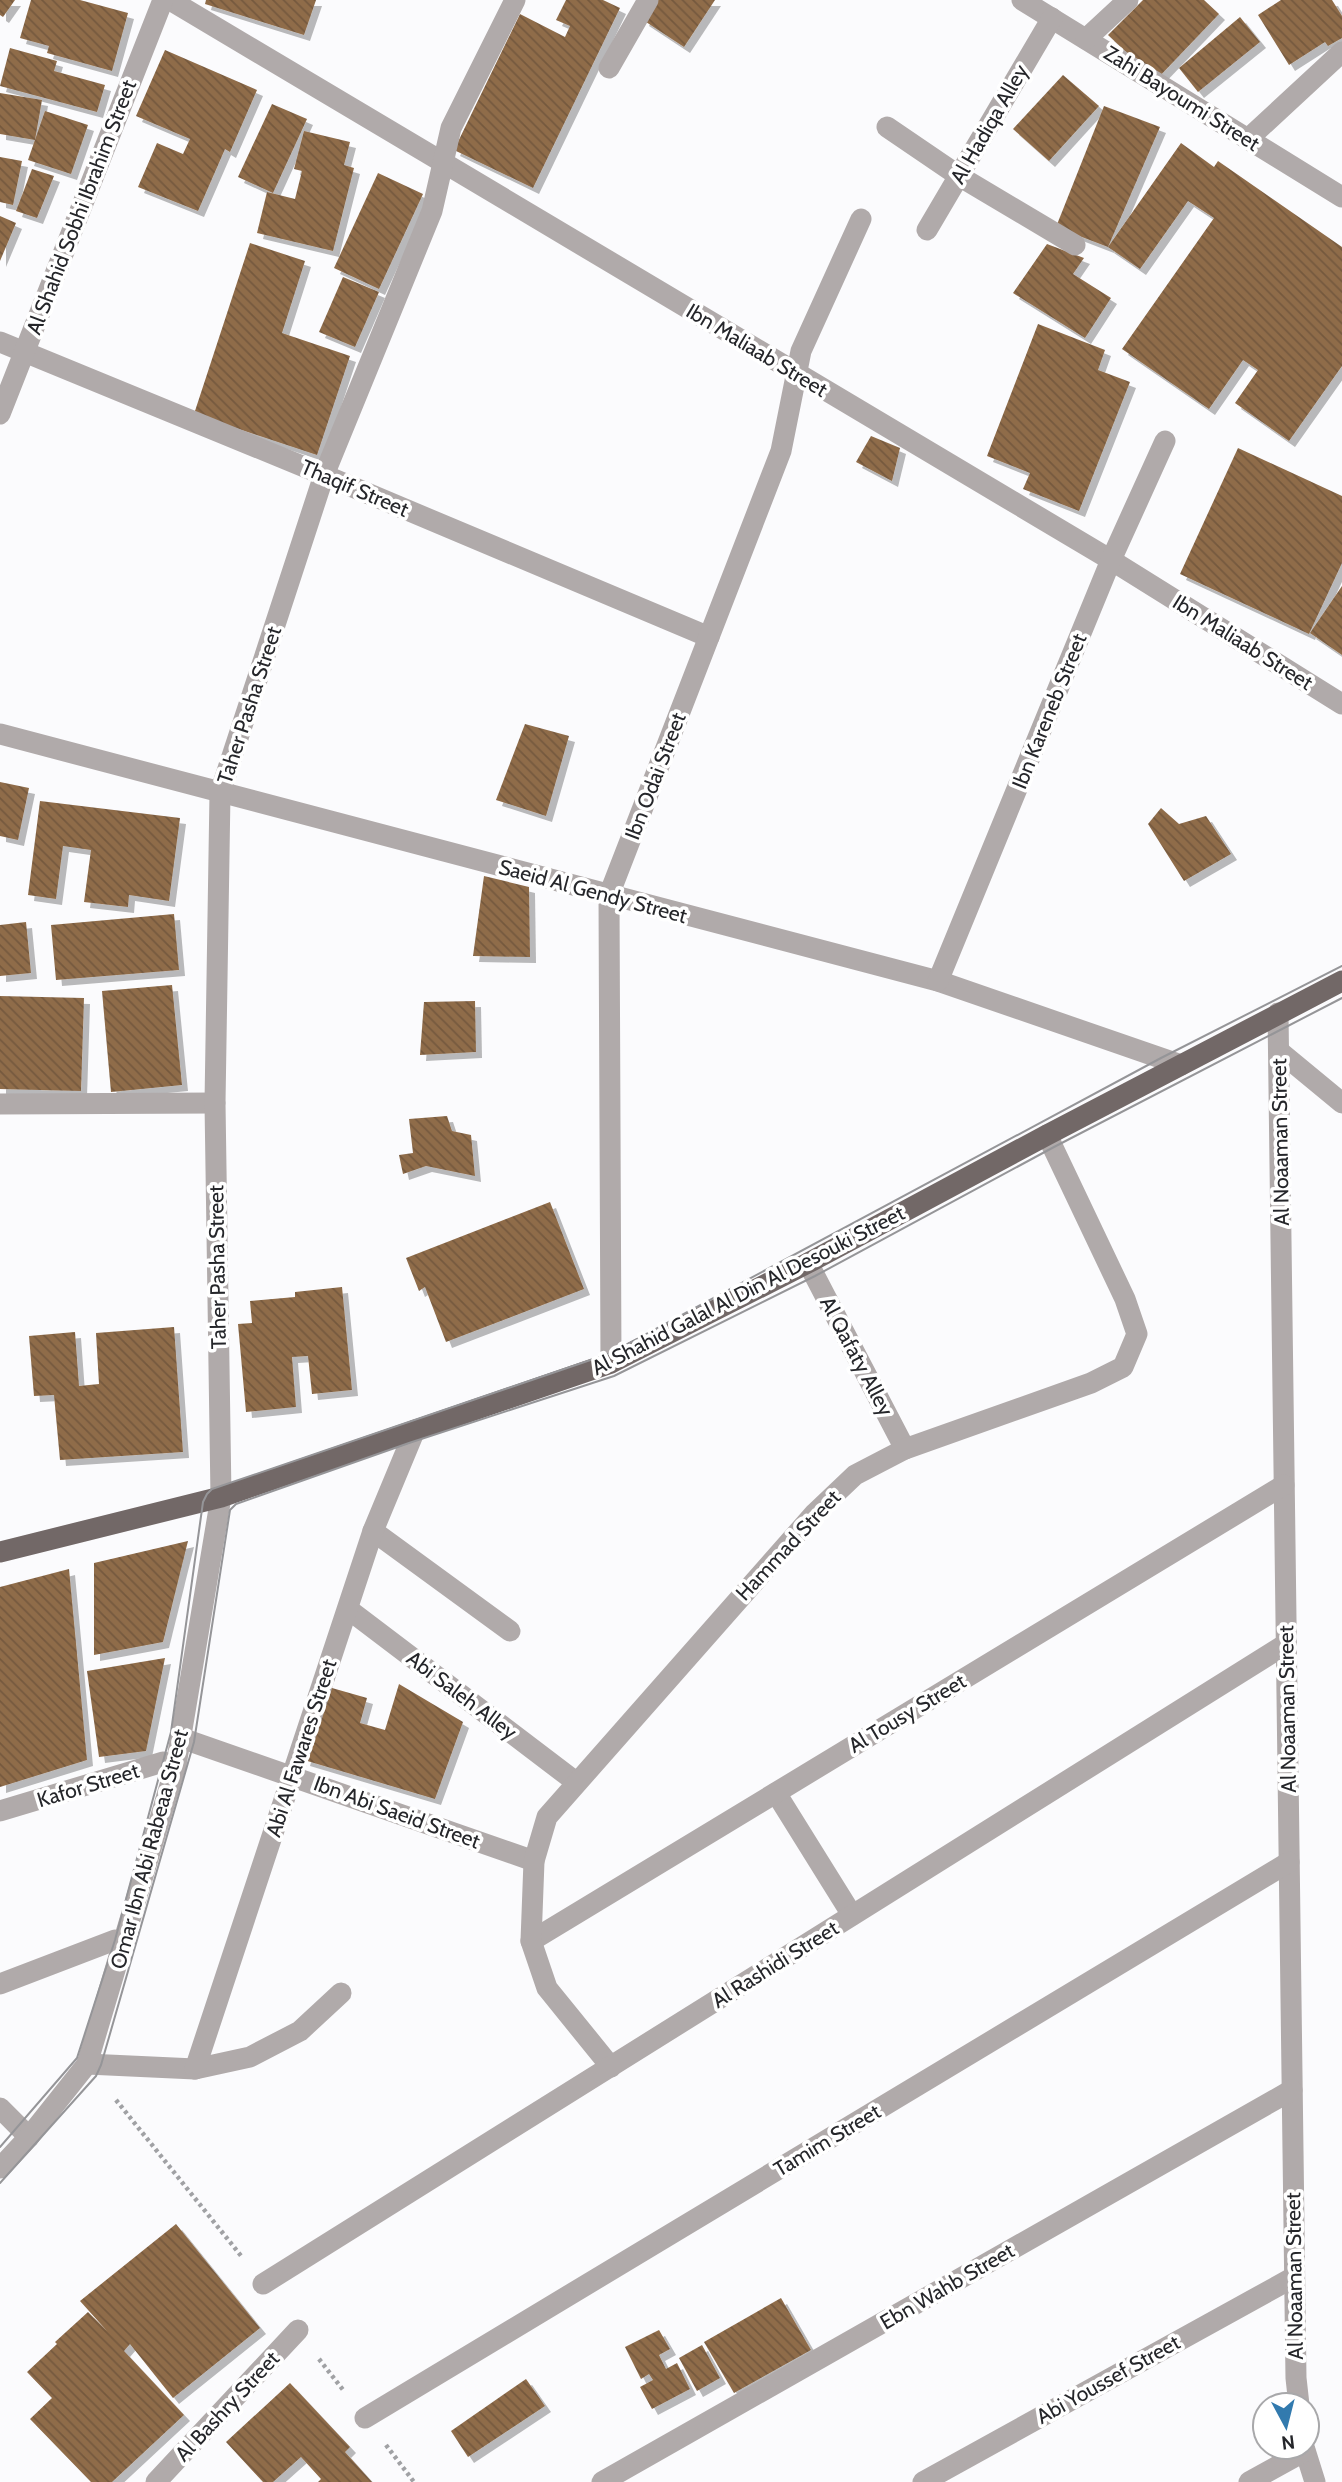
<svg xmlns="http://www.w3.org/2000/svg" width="1342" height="2482" font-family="Cabin,sans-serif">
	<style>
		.building { fill: url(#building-back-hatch); filter: url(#shadow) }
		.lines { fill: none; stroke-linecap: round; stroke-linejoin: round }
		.path { stroke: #a0a1a4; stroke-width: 4.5; stroke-dasharray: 3.5 3.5; stroke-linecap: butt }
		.minor { stroke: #b0aaaa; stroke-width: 21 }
		.major { stroke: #726867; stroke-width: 21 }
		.tram { stroke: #959598; stroke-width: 2 }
		.labels { text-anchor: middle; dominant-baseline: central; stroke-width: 7; stroke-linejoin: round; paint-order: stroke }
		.street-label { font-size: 21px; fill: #25262a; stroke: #fff }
	</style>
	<defs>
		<pattern id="building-back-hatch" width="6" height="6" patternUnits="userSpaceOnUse" patternTransform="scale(1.75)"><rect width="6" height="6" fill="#8f6c4a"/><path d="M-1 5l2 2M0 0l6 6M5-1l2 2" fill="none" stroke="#75593e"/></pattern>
		<filter id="shadow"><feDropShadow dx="6" dy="6" stdDeviation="0" flood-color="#0004"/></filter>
	</defs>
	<rect width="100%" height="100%" fill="#fbfbfd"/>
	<g class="building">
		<polygon points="0,0 15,0 3,17 0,15"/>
		<polygon points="31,0 80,0 128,13 112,71 47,53 49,46 20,38"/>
		<polygon points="206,0 316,0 304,35 205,4"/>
		<polygon points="566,0 603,0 620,8 533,188 454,150 520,14 565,37 570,26 556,20"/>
		<polygon points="656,0 715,0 684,47 643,20"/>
		<polygon points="1143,0 1204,0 1219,14 1156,80 1108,35"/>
		<polygon points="1281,0 1332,0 1342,16 1342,38 1328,46 1325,42 1289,65 1258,15"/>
		<polygon points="1240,17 1260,42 1198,92 1179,68"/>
		<polygon points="10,48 57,61 54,71 105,85 97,112 0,86"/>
		<polygon points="165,50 257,90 230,152 225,149 198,211 138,187 157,143 183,154 190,139 136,116"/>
		<polygon points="1063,75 1099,106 1049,161 1013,129"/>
		<polygon points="0,93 42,100 35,140 0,134"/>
		<polygon points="272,104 307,119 273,193 238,177"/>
		<polygon points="1104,106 1160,127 1108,247 1056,227"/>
		<polygon points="45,111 88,125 71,174 28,160"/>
		<polygon points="304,131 350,142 344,165 354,168 333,251 257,233 267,192 295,199 302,171 294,169"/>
		<polygon points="1181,143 1214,167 1218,161 1342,247 1342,366 1289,441 1235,403 1258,370 1243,360 1209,409 1122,349 1214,218 1188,201 1140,269 1108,247"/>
		<polygon points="0,157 22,161 13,205 0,202"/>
		<polygon points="32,169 54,176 37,218 16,211"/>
		<polygon points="378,173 423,194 379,289 334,268"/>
		<polygon points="0,216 16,223 0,261"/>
		<polygon points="250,243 305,261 282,333 350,356 317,455 194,414"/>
		<polygon points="1047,244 1084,258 1073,274 1111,298 1085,338 1013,293"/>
		<polygon points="343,277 379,292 355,347 319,332"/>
		<polygon points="1038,324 1105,350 1098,370 1130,382 1079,511 1023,489 1030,473 987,456"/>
		<polygon points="871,436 900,448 892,481 856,462"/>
		<polygon points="1238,448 1342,496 1342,563 1309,634 1180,574"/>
		<polygon points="1342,586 1342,655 1310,633"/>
		<polygon points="525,724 569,736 546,816 496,800"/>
		<polygon points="0,782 29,788 18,840 0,836"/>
		<polygon points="40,801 180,818 169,901 129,895 128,907 84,902 91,850 63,846 56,899 28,895"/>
		<polygon points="1161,808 1179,824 1206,816 1231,854 1184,881 1148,824"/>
		<polygon points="484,876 529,887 530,957 473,956"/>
		<polygon points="174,914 179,970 56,980 51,925"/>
		<polygon points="26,922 31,973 0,976 0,925"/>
		<polygon points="172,985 182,1085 111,1092 102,991"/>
		<polygon points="0,996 84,998 81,1091 0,1089"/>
		<polygon points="475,1001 476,1052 420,1055 424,1002"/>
		<polygon points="447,1116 452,1131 471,1135 475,1176 426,1166 403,1174 399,1155 413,1153 409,1119"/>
		<polygon points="550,1202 584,1289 446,1342 425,1287 419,1291 406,1258"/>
		<polygon points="342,1287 352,1390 312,1394 308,1356 292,1357 296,1407 246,1412 238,1324 252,1323 250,1301 295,1297 295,1292"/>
		<polygon points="174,1327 183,1452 60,1460 54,1395 34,1396 29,1336 75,1332 79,1386 99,1384 96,1333"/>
		<polygon points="188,1541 163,1642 94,1655 94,1563"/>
		<polygon points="69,1569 87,1760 0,1787 0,1587"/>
		<polygon points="165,1658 146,1751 99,1757 87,1671"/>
		<polygon points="399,1684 463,1722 435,1799 304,1760 325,1686 367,1698 360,1723 385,1730"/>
		<polygon points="176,2224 260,2328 173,2398 130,2344 124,2351 184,2415 112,2482 91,2482 30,2419 52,2398 27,2372 57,2344 55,2342 88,2312 107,2331 80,2301"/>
		<polygon points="781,2298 811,2350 734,2393 704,2342"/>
		<polygon points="659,2330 670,2349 659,2355 666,2369 677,2363 690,2389 652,2409 640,2387 653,2380 649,2374 641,2379 625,2347"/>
		<polygon points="702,2345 720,2378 697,2391 679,2358"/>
		<polygon points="526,2379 545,2406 468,2457 451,2431"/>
		<polygon points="290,2383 350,2447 345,2452 372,2482 318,2482 321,2479 301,2457 273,2482 263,2482 226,2442"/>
	</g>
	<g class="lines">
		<g class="path">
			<polyline points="116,2100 242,2257"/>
			<polyline points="319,2359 344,2391"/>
			<polyline points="386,2445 414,2482"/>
		</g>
		<g class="minor">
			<polyline points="170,0 1111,560 1342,704"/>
			<polyline points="1022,0 1342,197"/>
			<polyline points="1086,39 1128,0"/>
			<polyline points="609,68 648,0"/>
			<polyline points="887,127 959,176 1075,245"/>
			<polyline points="1248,139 1342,52"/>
			<polyline points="927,230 1052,18"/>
			<polyline points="0,342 324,475 709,637"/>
			<polyline points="0,414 163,0"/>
			<polyline points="0,734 938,981 1181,1065"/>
			<polyline points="938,981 1111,560 1165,441"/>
			<polyline points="1278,1013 1296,2378 1299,2405"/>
			<polyline points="1279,1051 1342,1103"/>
			<polyline points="0,1104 215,1103"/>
			<polyline points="808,1263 905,1449"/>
			<polyline points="611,1363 609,895 781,451 801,351 861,219"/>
			<polyline points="373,1531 510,1631"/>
			<polyline points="348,1609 576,1782"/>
			<polyline points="181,1738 534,1861"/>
			<polyline points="776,1793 852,1915"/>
			<polyline points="0,1811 163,1762 176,1765"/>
			<polyline points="531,1941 1284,1485"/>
			<polyline points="0,1984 115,1940 124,1943"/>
			<polyline points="87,2064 195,2069 250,2057 300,2031 341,1993"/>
			<polyline points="611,2067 547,1988 531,1941 534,1861 547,1817 815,1513 855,1475 905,1449 1091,1383 1123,1367 1137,1334 1125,1299 1047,1135"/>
			<polyline points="195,2069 373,1531 415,1430"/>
			<polyline points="0,2108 29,2137"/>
			<polyline points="0,2168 29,2137 87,2064 176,1765 221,1497 215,1103 220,793 324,475 432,211 451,128 515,0"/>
			<polyline points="263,2284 1286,1644"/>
			<polyline points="365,2418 1289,1862"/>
			<polyline points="1304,2447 1315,2482"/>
			<polyline points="156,2482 298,2330"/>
			<polyline points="602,2482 1292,2090"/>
			<polyline points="923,2482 1294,2277"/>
			<polyline points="1249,2482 1305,2451"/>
		</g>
		<polyline class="major" points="0,1552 221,1497 611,1363 808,1263 1047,1135 1342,981"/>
		<g class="tram">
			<polyline points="0,2147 77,2058 115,1940 171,1732 203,1502 207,1494 212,1489 611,1353 1161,1058 1342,966"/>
			<polyline points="0,2183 96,2076 101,2065 194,1742 230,1510 236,1504 409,1443 614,1376 815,1276 1054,1147 1342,998"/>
		</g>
	</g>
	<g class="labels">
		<g class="street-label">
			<text transform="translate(1182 98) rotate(32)">Zahi Bayoumi Street</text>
			<text transform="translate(989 124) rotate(-60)">Al Hadiqa Alley</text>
			<text transform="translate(81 207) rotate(-69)">Al Shahid Sobhi Ibrahim Street</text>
			<text transform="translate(757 350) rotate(31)">Ibn Maliaab Street</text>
			<text transform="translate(355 488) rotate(23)">Thaqif Street</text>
			<text transform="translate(1243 642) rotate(32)">Ibn Maliaab Street</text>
			<text transform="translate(249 705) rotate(-72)">Taher Pasha Street</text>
			<text transform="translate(1049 711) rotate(-68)">Ibn Kareneb Street</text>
			<text transform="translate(655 776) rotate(-69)">Ibn Odai Street</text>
			<text transform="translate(593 891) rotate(15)">Saeid Al Gendy Street</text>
			<text transform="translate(1280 1142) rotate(-91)">Al Noaaman Street</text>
			<text transform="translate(217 1267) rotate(-91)">Taher Pasha Street</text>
			<text transform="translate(748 1290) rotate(-27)">Al Shahid Galal Al Din Al Desouki Street</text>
			<text transform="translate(857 1356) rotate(62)">Al Qafaty Alley</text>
			<text transform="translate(788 1545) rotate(-47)">Hammad Street</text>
			<text transform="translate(462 1695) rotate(37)">Abi Saleh Alley</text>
			<text transform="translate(1287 1709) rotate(-91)">Al Noaaman Street</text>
			<text transform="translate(907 1713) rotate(-31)">Al Tousy Street</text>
			<text transform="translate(301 1748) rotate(-72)">Abi Al Fawares Street</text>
			<text transform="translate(88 1785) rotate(-17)">Kafor Street</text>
			<text transform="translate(397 1812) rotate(20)">Ibn Abi Saeid Street</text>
			<text transform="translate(149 1849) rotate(-75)">Omar Ibn Abi Rabeaa Street</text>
			<text transform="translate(775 1964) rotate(-32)">Al Rashidi Street</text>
			<text transform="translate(827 2140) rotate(-31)">Tamim Street</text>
			<text transform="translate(1294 2276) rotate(-91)">Al Noaaman Street</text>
			<text transform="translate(947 2286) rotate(-30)">Ebn Wahb Street</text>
			<text transform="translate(1108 2379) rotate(-29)">Abi Youssef Street</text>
			<text transform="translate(227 2406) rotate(-47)">Al Bashry Street</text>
		</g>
	</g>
	<g transform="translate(1286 2426) rotate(173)"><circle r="33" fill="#ffffff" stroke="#a8a8aa" stroke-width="2"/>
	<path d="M0-5L12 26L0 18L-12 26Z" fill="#327aae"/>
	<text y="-10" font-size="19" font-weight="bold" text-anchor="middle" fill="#25262a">N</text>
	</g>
</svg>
